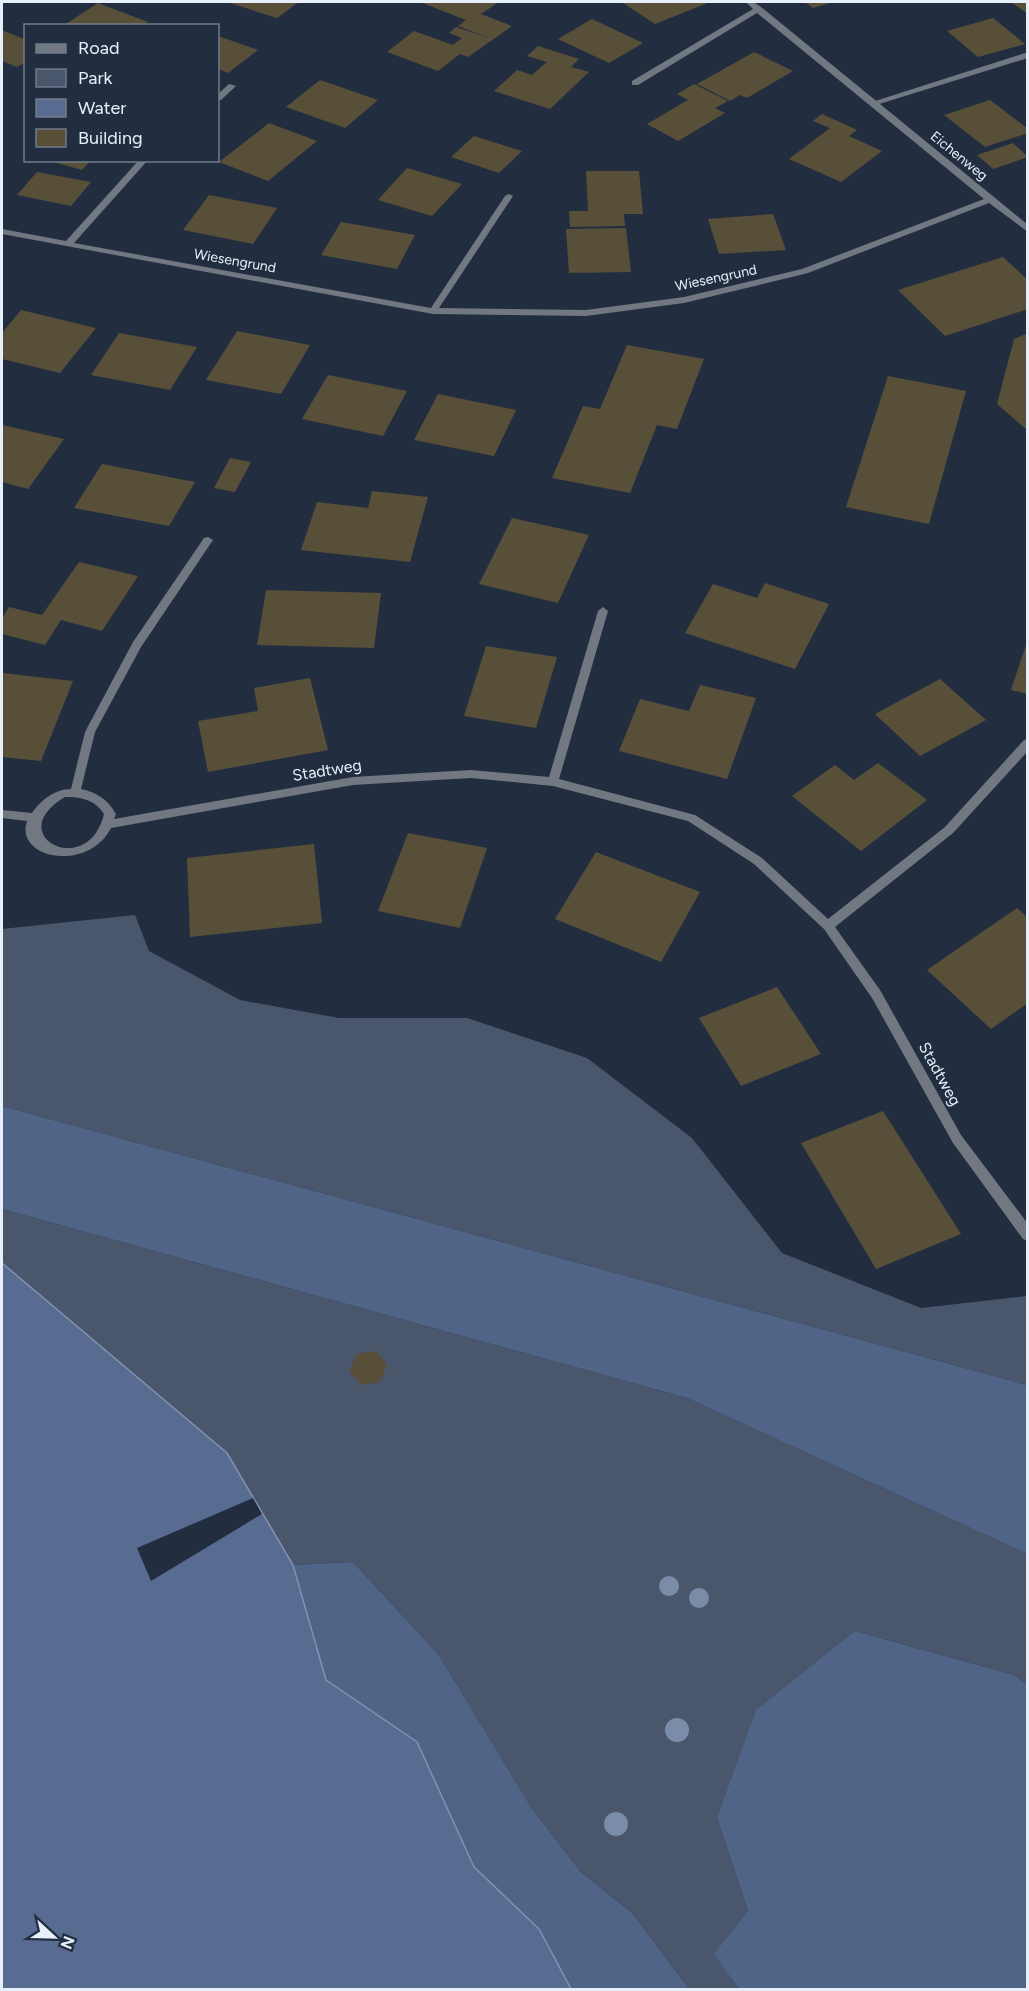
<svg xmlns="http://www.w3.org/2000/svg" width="1029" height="1991" font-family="Figtree,sans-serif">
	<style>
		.green { fill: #49566b }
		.forest { fill: #4f6487 }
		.water { fill: #576c90; stroke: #8293b0; stroke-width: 1.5 }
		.pier { fill: #222e40 }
		.building { fill: #584f38 }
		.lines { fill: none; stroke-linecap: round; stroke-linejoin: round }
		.lane { fill: #727882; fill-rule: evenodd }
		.street { fill: #727882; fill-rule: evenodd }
		.tree { fill: #7a8ca7 }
		.labels { text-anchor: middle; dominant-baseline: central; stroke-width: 4.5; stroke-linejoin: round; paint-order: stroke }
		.far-street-label { font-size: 14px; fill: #e7effb; stroke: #222e40 }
		.street-label { font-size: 16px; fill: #e7effb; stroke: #222e40 }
	</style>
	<rect width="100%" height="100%" fill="#222e40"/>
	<g class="green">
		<polygon points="135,915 149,951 240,1000 339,1018 467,1018 587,1058 692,1138 782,1253 921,1308 1027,1296 1027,1385 2,1106 2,929"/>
		<polygon points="2,1209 687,1398 1027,1554 1027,1685 1014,1675 855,1631 717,1818 748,1911 715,1954 739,1989 689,1989 633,1914 580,1871 531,1807 439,1655 353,1562 293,1565 227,1453 2,1263"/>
	</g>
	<g class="forest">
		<polygon points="2,1106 1027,1385 1027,1554 687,1398 2,1209"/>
		<polygon points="353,1562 439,1655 531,1807 580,1871 633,1914 689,1989 571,1989 539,1929 474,1868 417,1742 326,1680 293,1565"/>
		<polygon points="855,1631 1014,1675 1027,1685 1027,1989 739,1989 714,1954 748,1911 717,1818 756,1710"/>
	</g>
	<polygon class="water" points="2,1263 227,1453 293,1565 326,1680 417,1742 474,1867 539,1929 571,1989 2,1989"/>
	<polygon class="pier" points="253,1498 262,1514 151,1581 137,1548"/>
	<g class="building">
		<polygon points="227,2 299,2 277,18"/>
		<polygon points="420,2 499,2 481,14 512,26 468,57 460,54 438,71 387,52 414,31 453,45 462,38 449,33 456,27 489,38 458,26 466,20"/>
		<polygon points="627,2 710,2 655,24 623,3"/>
		<polygon points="805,2 833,2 813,8"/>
		<polygon points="1011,2 1028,2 1028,14"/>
		<polygon points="98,3 148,22 143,26 66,24"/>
		<polygon points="993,18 1025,44 978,57 947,31"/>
		<polygon points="592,19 643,43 609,63 558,39"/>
		<polygon points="2,30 26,40 26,62 17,67 2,61"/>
		<polygon points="218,36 258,50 228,73 218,69"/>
		<polygon points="538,46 579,59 571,67 589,72 550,109 494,91 517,70 532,75 547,62 527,56"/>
		<polygon points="754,52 793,71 747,98 740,95 730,101 697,84"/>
		<polygon points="320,80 378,100 345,128 286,107"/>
		<polygon points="694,84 728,101 715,108 725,113 678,141 647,124 688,100 677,94"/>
		<polygon points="990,100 1028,129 1028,133 985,147 944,115"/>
		<polygon points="822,114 857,130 849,136 882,151 841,182 789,159 830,128 813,121"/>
		<polygon points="269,123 317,141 268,181 219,162"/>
		<polygon points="474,136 522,151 499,173 451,157"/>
		<polygon points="1013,143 1028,157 993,169 977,155"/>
		<polygon points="47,160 91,160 82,170"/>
		<polygon points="407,168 462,184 432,216 378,200"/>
		<polygon points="586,171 639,171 643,214 624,214 625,226 570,227 569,211 588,211"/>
		<polygon points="37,172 91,182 71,206 17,195"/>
		<polygon points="209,195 277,208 253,244 183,230"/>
		<polygon points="773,214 786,250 719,254 708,219"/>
		<polygon points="341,222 415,235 397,269 321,255"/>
		<polygon points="626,228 631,272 569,273 566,229"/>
		<polygon points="1003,257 1028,280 1028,309 945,336 898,290"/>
		<polygon points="21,310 96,328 60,373 2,359 2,333"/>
		<polygon points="237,331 310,345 281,394 206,380"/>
		<polygon points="119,333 197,347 170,390 91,375"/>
		<polygon points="1028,333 1028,431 997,404 1014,339"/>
		<polygon points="627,345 704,359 677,429 657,425 630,493 552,478 583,406 600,409"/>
		<polygon points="328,375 407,391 383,436 302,419"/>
		<polygon points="888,376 966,391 929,524 846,507"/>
		<polygon points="438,394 516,410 494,456 414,440"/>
		<polygon points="2,425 64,439 28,489 2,482"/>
		<polygon points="230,458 251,462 235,492 214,488"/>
		<polygon points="102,464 195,482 169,526 74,508"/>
		<polygon points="372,491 428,497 410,562 301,550 317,502 368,508"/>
		<polygon points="512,518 589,535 558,603 479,584"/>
		<polygon points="79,562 138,576 102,631 61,620 45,645 2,634 2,618 9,607 42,615"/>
		<polygon points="765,583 829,604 795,669 685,633 713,584 757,598"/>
		<polygon points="266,590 381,593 374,648 257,645"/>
		<polygon points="1027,642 1028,642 1028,694 1011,690"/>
		<polygon points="486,646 557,657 536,728 464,716"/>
		<polygon points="2,673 73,681 41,761 2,757"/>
		<polygon points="310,678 328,750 208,772 198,721 258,711 254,688"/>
		<polygon points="940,679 986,720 920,756 875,714"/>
		<polygon points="700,685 756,698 727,779 619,751 640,699 689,711"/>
		<polygon points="878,763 927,800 861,851 792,796 835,765 854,780"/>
		<polygon points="408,833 487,848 460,928 378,911"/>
		<polygon points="314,844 322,923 190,937 187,858"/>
		<polygon points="596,852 700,892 661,962 555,919"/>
		<polygon points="1017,908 1028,918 1028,1003 991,1029 927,970"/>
		<polygon points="777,987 821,1054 741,1086 699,1018"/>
		<polygon points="883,1111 961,1234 876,1269 801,1143"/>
		<polygon points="376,1351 387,1365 380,1382 361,1385 349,1371 357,1354"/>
	</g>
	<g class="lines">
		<polygon class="lane" points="1025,53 1028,53 1028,58 876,105 869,103"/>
		<g class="street">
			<polygon points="746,2 753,2 761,7 994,197 1028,225 1028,232 989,203 808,273 684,303 586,316 433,314 2,234 2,229 66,241 139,160 148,160 74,243 431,308 505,196 509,194 513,196 439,308 586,310 684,297 802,269 984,199 757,13 638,85 632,85 632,81 753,9"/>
			<polygon points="229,84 236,86 221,100 218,100 218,94"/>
			<path d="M208,537L213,540L141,647L95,732L81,789C98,793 107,799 116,814L114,819L353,777L471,770L549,777L598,611L603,607L608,611L559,779L695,815L762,858L828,919L945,827L1024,740L1028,739V751L953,833L835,927L880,990L961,1135L1028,1224V1241L1023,1239L953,1143L872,998L824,929L754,864L688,821L553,786L471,778L353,785L111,828C88,873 14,859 27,821L2,818V810L32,813C41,800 55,789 71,789L85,732L133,642L204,538ZM65,797C82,797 95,800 104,814C88,881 0,835 65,797Z"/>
		</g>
	</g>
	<g class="tree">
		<circle cx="669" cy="1586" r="10"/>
		<circle cx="699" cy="1598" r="10"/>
		<circle cx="677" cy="1730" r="12"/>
		<circle cx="616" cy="1824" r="12"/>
	</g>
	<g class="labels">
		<g class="far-street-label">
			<text transform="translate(959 156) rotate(39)">Eichenweg</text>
			<text transform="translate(235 261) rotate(10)">Wiesengrund</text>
			<text transform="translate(716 278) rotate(-12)">Wiesengrund</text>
		</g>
		<g class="street-label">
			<text transform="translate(327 770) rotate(-9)">Stadtweg</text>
			<text transform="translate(940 1074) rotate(61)">Stadtweg</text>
		</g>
	</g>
	<rect width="1029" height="1991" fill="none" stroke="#e7effb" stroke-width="6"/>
	<rect x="24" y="24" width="195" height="138" fill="#222e40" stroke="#717b8b" stroke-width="1.5"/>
	<rect x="36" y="44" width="30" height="9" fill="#727882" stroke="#717b8b" stroke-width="1.5"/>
	<text x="78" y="54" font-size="18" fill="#e7effb">Road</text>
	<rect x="36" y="69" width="30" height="18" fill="#49566b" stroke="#717b8b" stroke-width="1.5"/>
	<text x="78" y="84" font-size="18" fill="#e7effb">Park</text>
	<rect x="36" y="99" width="30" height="18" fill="#576c90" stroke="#717b8b" stroke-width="1.5"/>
	<text x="78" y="114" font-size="18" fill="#e7effb">Water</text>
	<rect x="36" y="129" width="30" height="18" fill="#584f38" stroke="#717b8b" stroke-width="1.5"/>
	<text x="78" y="144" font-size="18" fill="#e7effb">Building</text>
	<g transform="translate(54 1937) rotate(112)" stroke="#222e40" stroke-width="4.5" paint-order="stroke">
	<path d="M0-4.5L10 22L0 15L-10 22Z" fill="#e7effb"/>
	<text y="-9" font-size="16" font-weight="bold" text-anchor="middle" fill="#e7effb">N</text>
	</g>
</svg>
